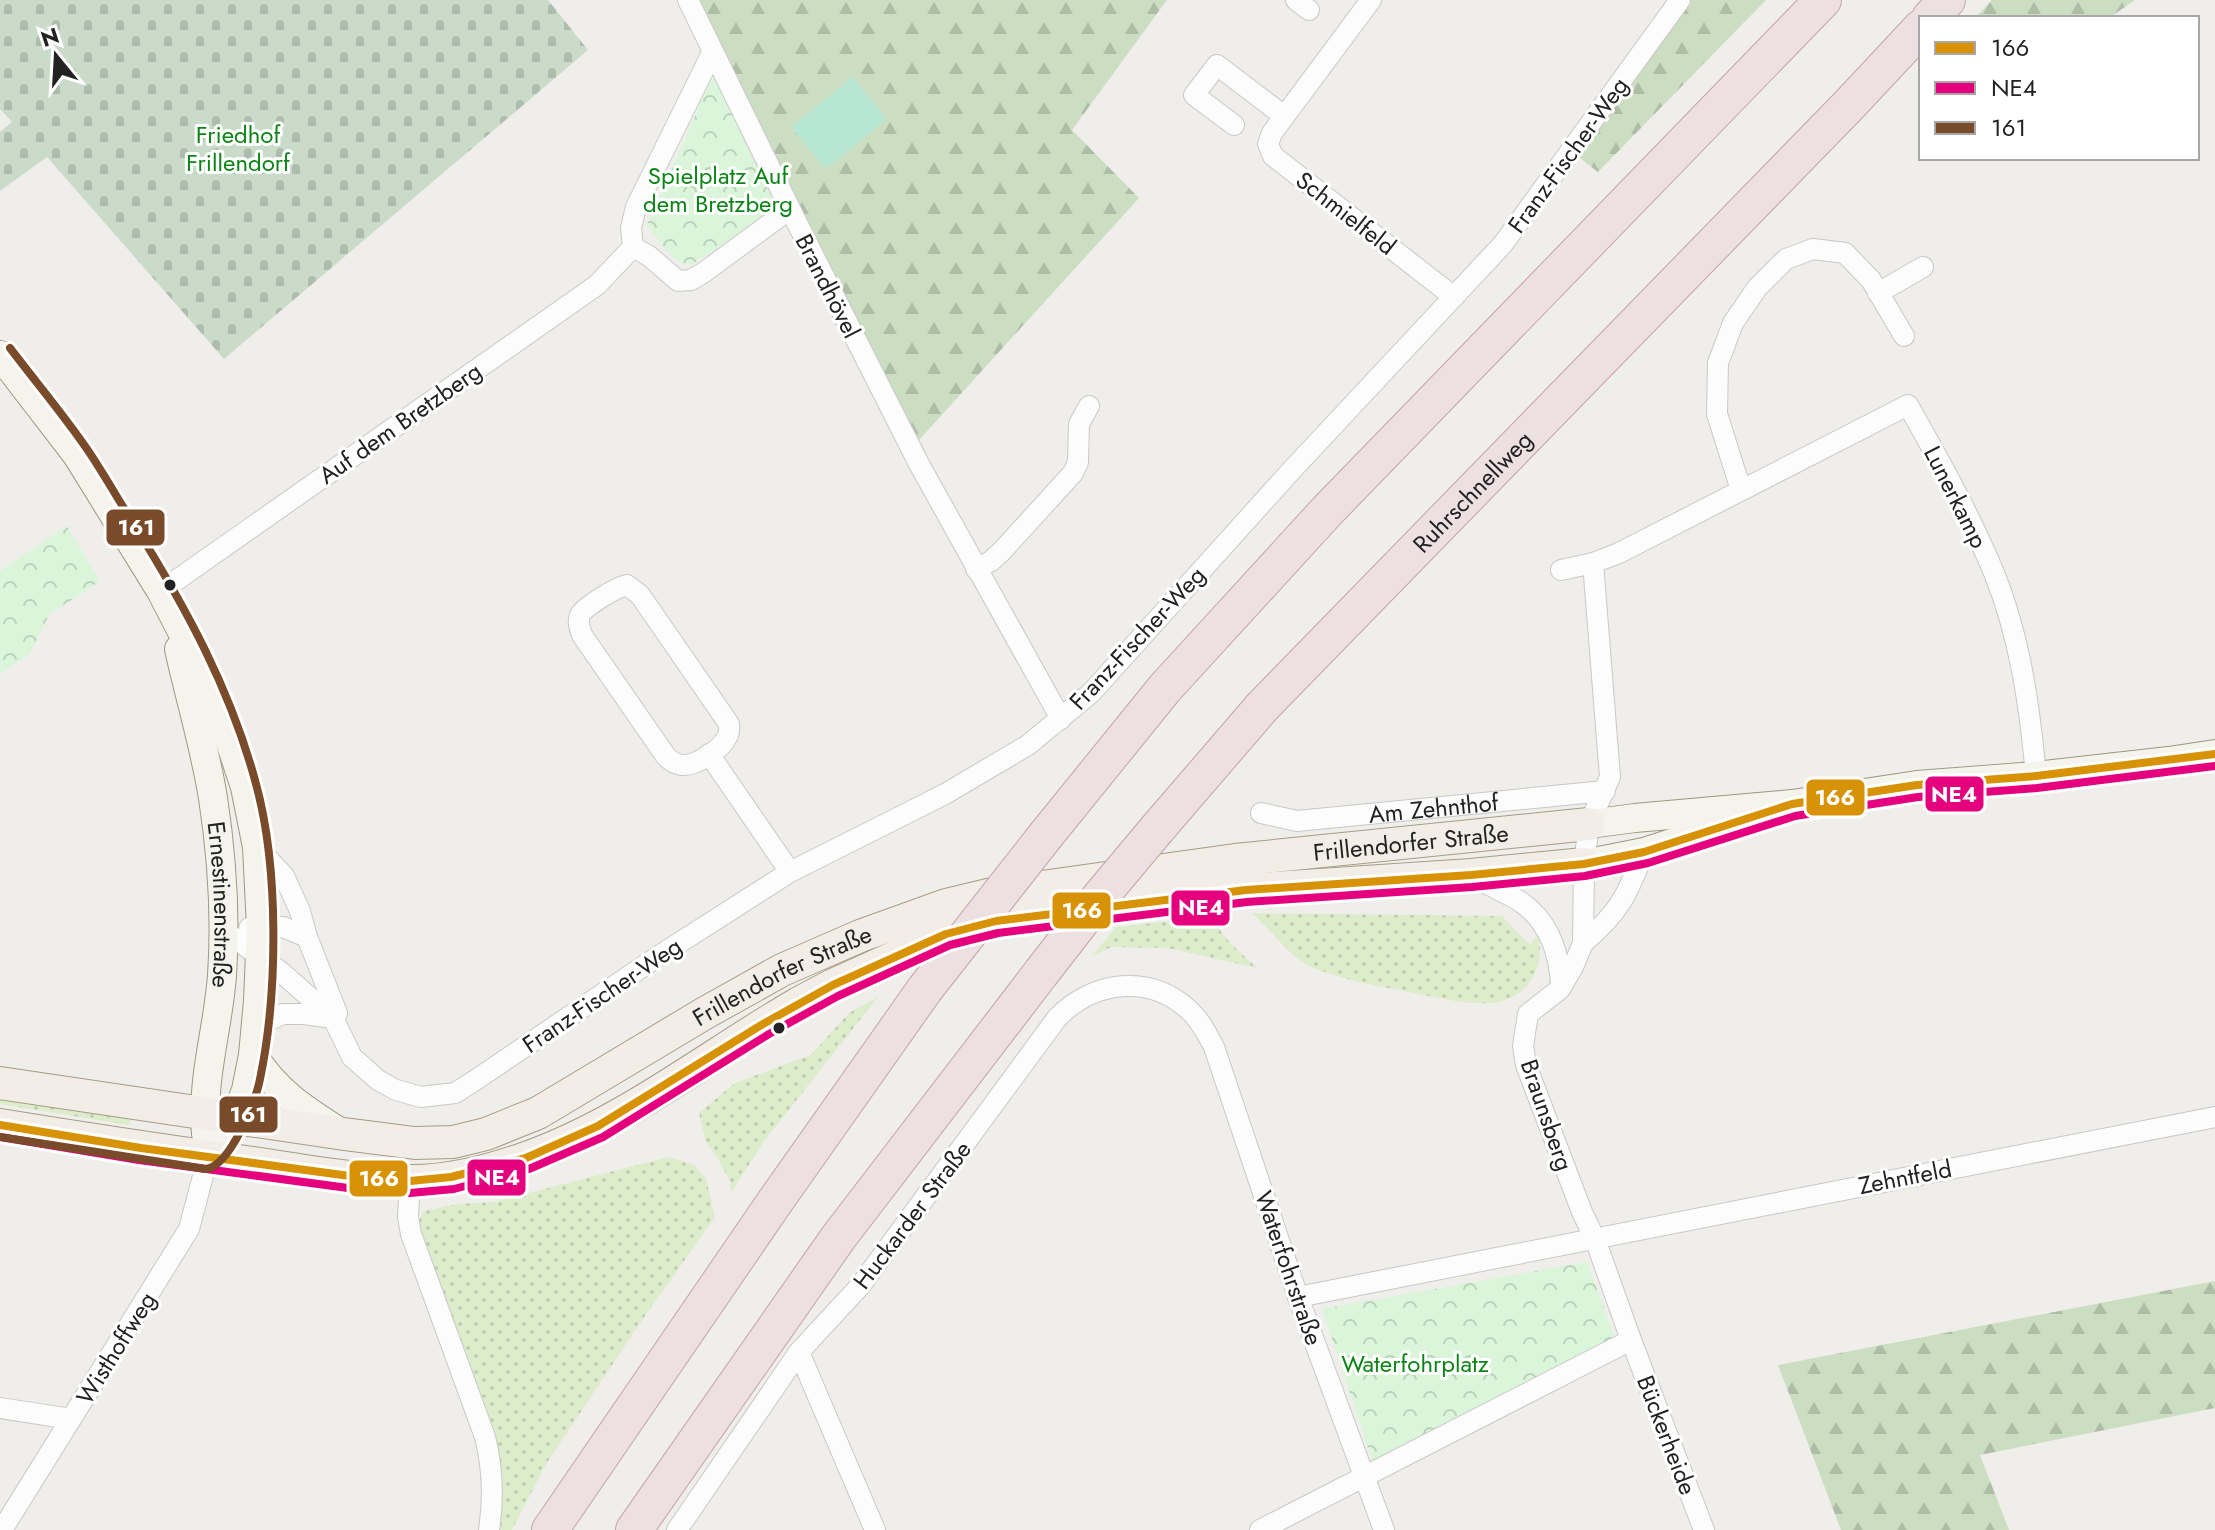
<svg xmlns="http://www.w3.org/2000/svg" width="2215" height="1530" font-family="Jost,sans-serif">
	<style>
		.grass { fill: url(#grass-dots) }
		.forest { fill: url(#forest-firs) }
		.cemetery { fill: url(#cemetery-stones) }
		.park { fill: url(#park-crowns) }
		.pitch { fill: #b7e6d2 }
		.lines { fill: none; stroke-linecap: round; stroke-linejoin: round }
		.street-casing { stroke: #c9c8c7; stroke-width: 22 }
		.secondary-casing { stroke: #999a82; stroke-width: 30 }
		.primary-casing { stroke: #a79c86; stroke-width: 34 }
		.highway-casing { stroke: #c5a2ac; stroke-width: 38 }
		.street { stroke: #fdfcfc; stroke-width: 20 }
		.secondary { stroke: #f4f4ed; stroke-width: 28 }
		.primary { stroke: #f3ede7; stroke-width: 32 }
		.highway { stroke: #ece0e2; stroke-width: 36 }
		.highway-bridge-casing { stroke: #c5a2ac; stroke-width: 38; stroke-linecap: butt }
		.highway-bridge { stroke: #ece0e2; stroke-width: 36 }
		.bus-1-casing { stroke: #fff; stroke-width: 14 }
		.bus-2-casing { stroke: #fff; stroke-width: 14 }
		.bus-3-casing { stroke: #fff; stroke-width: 14 }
		.bus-1 { stroke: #d79205; stroke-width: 8 }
		.bus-2 { stroke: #e5007d; stroke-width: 8 }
		.bus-3 { stroke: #7a4b2a; stroke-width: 8 }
		.bus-dot { fill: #222; stroke: #fff; stroke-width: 3 }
		.labels { text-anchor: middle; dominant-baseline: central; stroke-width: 6; stroke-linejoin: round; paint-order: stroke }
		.park-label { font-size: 24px; fill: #0c8416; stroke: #fff }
		.street-label { font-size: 24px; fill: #222; stroke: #fff }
		.line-badge { stroke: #fff; stroke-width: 3 }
		.badge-label { font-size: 22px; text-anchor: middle; font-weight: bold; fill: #fff }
	</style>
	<defs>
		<pattern id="grass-dots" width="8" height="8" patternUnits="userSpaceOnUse" patternTransform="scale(2)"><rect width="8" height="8" fill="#ddeccb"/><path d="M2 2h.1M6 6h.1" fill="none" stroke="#bdcaae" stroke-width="1.8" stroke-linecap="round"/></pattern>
		<pattern id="forest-firs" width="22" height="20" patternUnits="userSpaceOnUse" patternTransform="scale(2)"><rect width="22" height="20" fill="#cbdec1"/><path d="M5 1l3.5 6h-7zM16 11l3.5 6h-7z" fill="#aebea6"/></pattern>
		<pattern id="cemetery-stones" width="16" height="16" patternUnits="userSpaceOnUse" patternTransform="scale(2)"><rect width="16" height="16" fill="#cadbca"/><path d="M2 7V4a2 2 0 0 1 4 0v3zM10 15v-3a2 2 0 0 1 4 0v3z" fill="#adbcad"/></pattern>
		<pattern id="park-crowns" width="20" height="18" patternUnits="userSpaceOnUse" patternTransform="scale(2)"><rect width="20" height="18" fill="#daf5da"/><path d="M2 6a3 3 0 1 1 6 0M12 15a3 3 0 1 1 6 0" fill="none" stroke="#bbd2bb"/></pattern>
	</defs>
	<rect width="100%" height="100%" fill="#f0eeeb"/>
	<g class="grass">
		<path d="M1252,913L1502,916L1530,945L1538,935C1546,967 1528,999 1493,1003C1466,1005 1440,998 1414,993C1380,986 1344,981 1312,967C1288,957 1272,930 1252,913Z"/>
		<polygon points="1210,917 1230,943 1257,968 1168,948 1111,947 1092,956 1116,927"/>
		<polygon points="878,997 764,1141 731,1193 730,1181 716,1155 706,1142 699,1113 735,1083 811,1055 849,1013"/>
		<polygon points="0,1095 131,1115 129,1125 0,1104"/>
		<polygon points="668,1157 694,1165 706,1179 715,1217 640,1323 546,1464 512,1530 499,1530 500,1458 480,1392 417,1236 418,1222 424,1211 458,1204 494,1202"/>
	</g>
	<g class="forest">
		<polygon points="700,0 1167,0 1072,130 1139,198 919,440 779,165"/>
		<polygon points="1685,0 1766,0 1598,172 1576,155"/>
		<polygon points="1992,0 2135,0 2109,18 1975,18"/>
		<polygon points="2215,1281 2215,1408 1980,1455 2009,1530 1841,1530 1778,1365"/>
	</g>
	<polygon class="cemetery" points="0,0 548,0 588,50 224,359 47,157 0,191 0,132 12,122 0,109"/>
	<g class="park">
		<polygon points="716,68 784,206 691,265 674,260 647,225"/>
		<polygon points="67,526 100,581 49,615 29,655 0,674 0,571"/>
		<polygon points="1587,1262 1616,1340 1373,1463 1322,1309"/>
	</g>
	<polygon class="pitch" points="853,77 887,119 826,169 791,127"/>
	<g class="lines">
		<g class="street-casing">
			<g id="street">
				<polyline points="688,0 796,221 919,464 1061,719"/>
				<polyline points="1296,0 1309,10"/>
				<polyline points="1371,0 1272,133 1268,144 1273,156 1454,297"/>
				<polyline points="1234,125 1194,95 1217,65 1284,116"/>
				<polyline points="633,247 649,256 678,281 691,280 703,273 790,209"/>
				<polyline points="1878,293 1923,267"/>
				<polyline points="1741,490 1717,414 1718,363 1733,323 1757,288 1786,259 1813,249 1845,253 1871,280 1904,336"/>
				<polyline points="1593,563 1610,777 1589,824 1584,864 1583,943 1573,967 1560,989 1528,1014 1523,1046 1526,1065 1582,1212 1595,1239 1631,1340 1704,1530"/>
				<polyline points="976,569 991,561 1001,552 1073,473 1078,462 1079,424 1089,406"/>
				<path d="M1561,570L1593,563L1619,553L1908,405C1939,460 1970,515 1994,573C2020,637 2030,708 2036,776"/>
				<path d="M627,585L640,595L729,724C729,731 730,732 727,737C721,750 696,766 682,765C674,764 669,760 665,755L582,635C580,629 577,622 580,615C585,606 617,587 627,585Z"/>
				<polyline points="161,591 597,285 633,247 631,228 636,207 712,53"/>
				<polyline points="709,754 790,872"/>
				<path id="s1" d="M1261,813L1297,821L1605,791"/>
				<polyline points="257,847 284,876 300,911 307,937"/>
				<path d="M1471,875C1487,885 1505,892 1521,902C1548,921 1559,952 1561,984"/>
				<polyline points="249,928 283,927 307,937 337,1013 333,1018"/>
				<polyline points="222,929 281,972 333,1018 352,1057 378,1080 396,1090 421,1097 455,1093 474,1081 657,957 790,872 945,794 1028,745 1091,693 1290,472 1503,244 1680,0"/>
				<path d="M1583,943C1620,912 1627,895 1644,852"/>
				<polyline points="256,1026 283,1014 304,1014 333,1018"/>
				<path d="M410,1181L408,1217L411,1234L485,1437C493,1469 494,1497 489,1530"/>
				<polyline points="1298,1297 2215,1117"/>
				<polyline points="799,1352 875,1530"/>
				<polyline points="0,1408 71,1419"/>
				<polyline points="2,1530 189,1229 208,1157"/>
				<path d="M677,1530L799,1352L860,1286L1057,1018C1093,981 1149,973 1189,1010C1200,1020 1207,1034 1214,1047L1298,1297L1384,1530"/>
				<polyline points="1260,1530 1631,1340"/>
			</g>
		</g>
		<g class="secondary-casing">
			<g id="secondary">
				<polyline points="0,355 77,455 161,591 214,694 245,787 257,847 261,928 258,1001 253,1055 246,1090 235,1119 208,1157"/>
				<path id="s2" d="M179,649C190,699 205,748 213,798C222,857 226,917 222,976C218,1029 201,1080 206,1134"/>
				<polyline points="1589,824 1635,818 1792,804 1917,785 2036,776 2169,761 2215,754"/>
				<polyline points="1584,864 1644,852 1746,819"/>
				<path d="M253,1055C277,1093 305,1110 341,1133"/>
			</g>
		</g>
		<g class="primary-casing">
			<g id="primary">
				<path id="s3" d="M0,1083L344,1134L415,1143L453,1142L486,1134L538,1113L705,1013L782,970L860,936L946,905L992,894L1235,860L1589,824"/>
				<path d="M0,1125C80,1138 159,1150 239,1161C295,1169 351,1180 408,1181C447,1182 489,1171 526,1158C625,1123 709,1055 799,1003L833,985L946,934L996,921L1246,890L1471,875L1584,864"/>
			</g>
		</g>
		<g class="highway-casing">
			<g id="highway">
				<polyline points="1930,18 1947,0"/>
				<path id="s4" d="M1157,829L1262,707L1849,105L1921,28"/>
				<polyline points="1046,835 1165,688 1327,511 1823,0"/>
				<polyline points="550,1530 774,1203 925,989"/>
				<polyline points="634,1530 838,1238 1041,973"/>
			</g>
		</g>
		<use href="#street" class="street"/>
		<use href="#secondary" class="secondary"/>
		<use href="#primary" class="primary"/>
		<use href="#highway" class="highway"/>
		<g class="highway-bridge-casing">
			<g id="highway-bridge">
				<polyline points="1041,973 1100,897 1157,829"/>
				<polyline points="925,989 1046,835"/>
			</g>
		</g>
		<use href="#highway-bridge" class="highway-bridge"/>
		<g class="bus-1-casing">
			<polyline id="bus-1" points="0,1125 141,1148 350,1176 410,1181 451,1177 526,1158 598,1126 763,1024 833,985 946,934 996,921 1246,890 1471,875 1584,864 1644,852 1792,804 1917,785 2036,776 2215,754"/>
		</g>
		<g class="bus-2-casing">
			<polyline id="bus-2" points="0,1137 139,1160 348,1188 410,1193 454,1189 529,1169 603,1137 769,1034 838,996 950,945 998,933 1247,902 1472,887 1585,876 1648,863 1795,816 1918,797 2037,788 2215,766"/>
		</g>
		<g class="bus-3-casing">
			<path id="bus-3" d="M0,1137L206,1169C230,1166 256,1101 260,1079C278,993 279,868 256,784C231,690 186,608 135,526C119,501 104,474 87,449C63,414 35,381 10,348"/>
		</g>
		<use href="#bus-1" class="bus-1"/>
		<use href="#bus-2" class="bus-2"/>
		<use href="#bus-3" class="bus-3"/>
	</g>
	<g class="bus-dot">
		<circle cx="170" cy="585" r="7"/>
		<circle cx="779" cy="1028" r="7"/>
	</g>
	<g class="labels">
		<g class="park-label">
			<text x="238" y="134">Friedhof<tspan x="238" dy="28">Frillendorf</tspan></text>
			<text x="718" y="175">Spielplatz Auf<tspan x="718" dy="28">dem Bretzberg</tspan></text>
			<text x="1415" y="1363">Waterfohrplatz</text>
		</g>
		<g class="street-label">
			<text transform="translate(1568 155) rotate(-54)">Franz-Fischer-Weg</text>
			<text transform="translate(1346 213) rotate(38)">Schmielfeld</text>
			<text transform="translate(828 286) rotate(63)">Brandhövel</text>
			<text transform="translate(400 423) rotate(-35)">Auf dem Bretzberg</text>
			<text stroke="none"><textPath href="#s4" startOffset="462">Ruhrschnellweg</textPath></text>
			<text transform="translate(1956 497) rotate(63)">Lunerkamp</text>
			<text transform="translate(1137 638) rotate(-47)">Franz-Fischer-Weg</text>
			<text stroke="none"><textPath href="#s1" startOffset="174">Am Zehnthof</textPath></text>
			<text stroke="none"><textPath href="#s3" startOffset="1476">Frillendorfer Straße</textPath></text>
			<text stroke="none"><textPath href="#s2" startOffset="260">Ernestinenstraße</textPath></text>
			<text stroke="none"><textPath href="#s3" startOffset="828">Frillendorfer Straße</textPath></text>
			<text transform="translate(602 995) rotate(-34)">Franz-Fischer-Weg</text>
			<text transform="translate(1547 1115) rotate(71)">Braunsberg</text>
			<text transform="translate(1905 1177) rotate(-11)">Zehntfeld</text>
			<text transform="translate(912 1215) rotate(-53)">Huckarder Straße</text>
			<text transform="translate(1289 1268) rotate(71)">Waterfohrstraße</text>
			<text transform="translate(116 1348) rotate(-58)">Wisthoffweg</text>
			<text transform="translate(1667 1435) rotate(69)">Bückerheide</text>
		</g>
	</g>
	<g class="line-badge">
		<rect x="105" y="508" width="61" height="39" rx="8" fill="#7a4b2a"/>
		<rect x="1924" y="775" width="61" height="38" rx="8" fill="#e5007d"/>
		<rect x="1805" y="778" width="61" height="39" rx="8" fill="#d79205"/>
		<rect x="1170" y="889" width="61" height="38" rx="8" fill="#e5007d"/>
		<rect x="1051" y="891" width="61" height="39" rx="8" fill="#d79205"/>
		<rect x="218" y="1095" width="61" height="39" rx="8" fill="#7a4b2a"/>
		<rect x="466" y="1158" width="61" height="39" rx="8" fill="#e5007d"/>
		<rect x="348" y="1159" width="61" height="39" rx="8" fill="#d79205"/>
	</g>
	<g class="badge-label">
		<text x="136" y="535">161</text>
		<text x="1954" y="802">NE4</text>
		<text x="1835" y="805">166</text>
		<text x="1201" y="915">NE4</text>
		<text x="1082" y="918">166</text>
		<text x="248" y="1122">161</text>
		<text x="497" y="1185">NE4</text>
		<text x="379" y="1186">166</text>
	</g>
	<rect x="1919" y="16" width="280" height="144" fill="#ffffff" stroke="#a7a7a7" stroke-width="2"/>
	<rect x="1935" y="42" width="40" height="12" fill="#d79205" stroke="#a7a7a7" stroke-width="2"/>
	<text x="1991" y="56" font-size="24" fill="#222222">166</text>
	<rect x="1935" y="82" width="40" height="12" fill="#e5007d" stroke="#a7a7a7" stroke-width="2"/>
	<text x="1991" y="96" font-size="24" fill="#222222">NE4</text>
	<rect x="1935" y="122" width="40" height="12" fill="#7a4b2a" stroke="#a7a7a7" stroke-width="2"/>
	<text x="1991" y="136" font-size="24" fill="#222222">161</text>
	<g transform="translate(56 56) rotate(342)" stroke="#ffffff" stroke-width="6" paint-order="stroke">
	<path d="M0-6L14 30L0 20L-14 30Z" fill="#222222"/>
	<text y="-12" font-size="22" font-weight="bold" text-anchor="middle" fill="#222222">N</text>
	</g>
</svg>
